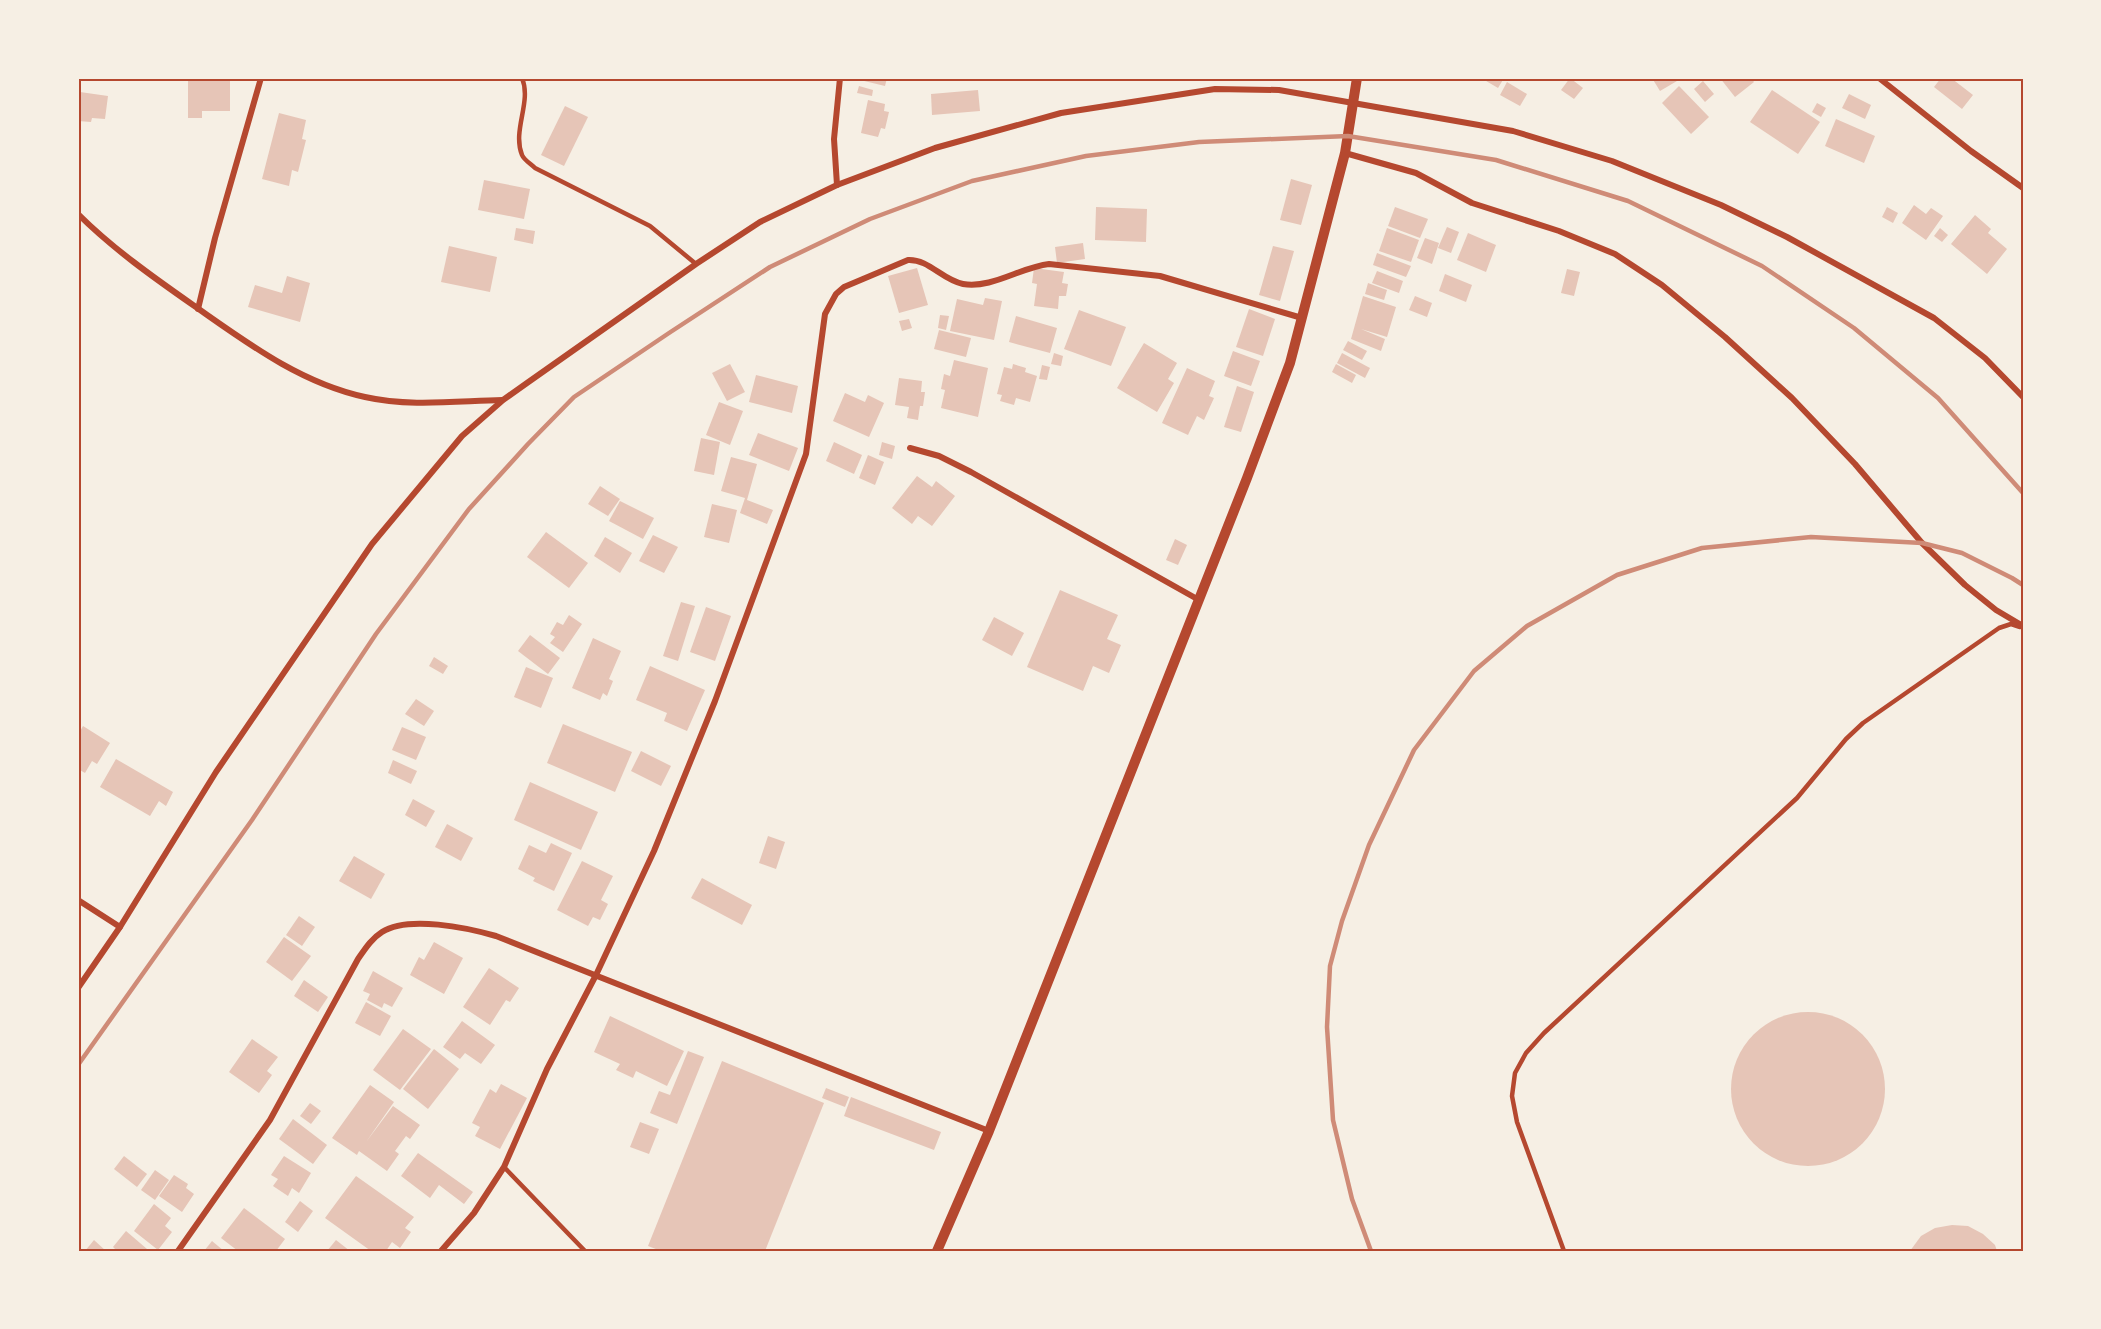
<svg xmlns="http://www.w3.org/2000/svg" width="2101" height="1329" font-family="'Fira Sans Condensed',sans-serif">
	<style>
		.building { fill: #e6c5b7 }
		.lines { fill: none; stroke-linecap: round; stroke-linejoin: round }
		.service { stroke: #b5482f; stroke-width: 4.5 }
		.minor { stroke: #b5482f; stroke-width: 6 }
		.tertiary { stroke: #b5482f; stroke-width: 10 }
		.rail { stroke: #cf8b77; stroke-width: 4.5 }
		.neatline { fill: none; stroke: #b5482f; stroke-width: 2 }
	</style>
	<rect width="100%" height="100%" fill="#f6efe4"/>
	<g class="building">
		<polygon points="860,78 887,78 885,86 860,80"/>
		<polygon points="1481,78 1504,78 1498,88"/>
		<polygon points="1570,78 1583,88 1574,99 1561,90"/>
		<polygon points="1652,78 1675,78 1677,81 1660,91"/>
		<polygon points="1720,78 1751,78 1754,82 1735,97"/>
		<polygon points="1941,78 1951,78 1973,95 1962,109 1934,87"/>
		<polygon points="188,79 230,80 230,111 202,111 202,118 188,118"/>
		<polygon points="1703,81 1714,94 1705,102 1694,89"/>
		<polygon points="1507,82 1527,94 1520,106 1500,95"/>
		<polygon points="859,86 873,90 872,96 857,93"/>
		<polygon points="1679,86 1709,117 1691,134 1662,103"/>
		<polygon points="978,90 980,111 932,115 931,94"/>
		<polygon points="1772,90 1820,122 1798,154 1750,122"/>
		<polygon points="80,92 108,96 105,119 92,118 91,122 78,121"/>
		<polygon points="1849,94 1871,105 1865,119 1842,108"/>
		<polygon points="868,100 885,104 884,111 889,112 885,129 881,128 878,137 861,133"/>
		<polygon points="1817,103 1826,108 1821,117 1812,112"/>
		<polygon points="565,106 588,117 564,166 541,155"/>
		<polygon points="279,113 306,120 302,139 306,140 298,172 292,170 289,186 262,179"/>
		<polygon points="1836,119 1875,136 1864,163 1825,146"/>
		<polygon points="1291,179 1312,185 1301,225 1280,220"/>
		<polygon points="484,180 530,189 524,219 478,210"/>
		<polygon points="1914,205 1926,214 1931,208 1943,216 1926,240 1902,223"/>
		<polygon points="1096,207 1147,209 1146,242 1095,240"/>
		<polygon points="1395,207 1428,219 1420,238 1388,226"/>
		<polygon points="1887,207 1898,213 1893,223 1882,217"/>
		<polygon points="1975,215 1991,229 1988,233 2007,249 1987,274 1951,244"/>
		<polygon points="1447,227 1459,232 1451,253 1438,248"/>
		<polygon points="516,228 535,231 533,244 514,240"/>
		<polygon points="1387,228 1419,240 1411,262 1379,251"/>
		<polygon points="1940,228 1948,235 1942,242 1934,236"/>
		<polygon points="1468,233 1496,245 1486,272 1457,260"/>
		<polygon points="1425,238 1439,243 1432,264 1417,258"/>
		<polygon points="1083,243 1085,259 1057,263 1055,247"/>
		<polygon points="449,246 497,257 490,292 441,282"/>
		<polygon points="1273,246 1294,251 1280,301 1259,295"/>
		<polygon points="1377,253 1411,266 1406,277 1373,265"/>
		<polygon points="917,268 928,305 899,313 888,276"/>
		<polygon points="1034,268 1064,272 1062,283 1068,284 1066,296 1059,296 1058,309 1034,306 1037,284 1032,283"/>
		<polygon points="1567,269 1580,272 1574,296 1561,293"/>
		<polygon points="1377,271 1403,281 1399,293 1372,283"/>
		<polygon points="1445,274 1472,285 1466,302 1439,291"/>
		<polygon points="287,276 310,283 300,322 248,307 255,285 282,293"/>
		<polygon points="1368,283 1387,290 1384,300 1365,294"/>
		<polygon points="1363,296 1396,307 1387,337 1361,329 1385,339 1381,351 1351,339"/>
		<polygon points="1415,296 1432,303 1427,317 1409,310"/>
		<polygon points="985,298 1002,301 994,340 950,331 957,299 983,305"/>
		<polygon points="1249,309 1275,319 1263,356 1236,347"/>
		<polygon points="1079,310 1126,327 1111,366 1064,349"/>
		<polygon points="940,315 949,316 946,330 938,328"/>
		<polygon points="1016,316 1057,328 1050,353 1009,342"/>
		<polygon points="909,319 912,328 902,331 899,321"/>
		<polygon points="939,330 971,338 966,357 934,349"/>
		<polygon points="1348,341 1367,351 1362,360 1343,350"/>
		<polygon points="1144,343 1177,363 1168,379 1174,383 1157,412 1117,388"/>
		<polygon points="1233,351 1260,361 1251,386 1224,376"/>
		<polygon points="1054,353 1063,356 1061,366 1051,364"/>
		<polygon points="1342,353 1370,368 1365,378 1337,363"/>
		<polygon points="954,360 988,368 978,417 941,408 945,390 941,389 944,374 950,376"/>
		<polygon points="730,364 745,392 727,401 712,373"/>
		<polygon points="1013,364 1026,368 1025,372 1037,376 1030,402 1016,398 1014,405 1000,401 1002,395 997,394 1004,367 1012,369"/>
		<polygon points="1336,364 1356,375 1352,383 1332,372"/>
		<polygon points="1042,365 1050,367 1047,380 1039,379"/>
		<polygon points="1187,368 1215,381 1209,396 1214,398 1204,420 1197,416 1188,435 1162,423"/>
		<polygon points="756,375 798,386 792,413 749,402"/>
		<polygon points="899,378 922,381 921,392 925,392 923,406 920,406 918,420 907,418 909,407 895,405"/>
		<polygon points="1237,386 1254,392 1241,432 1224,427"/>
		<polygon points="845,393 865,402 868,395 884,403 869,437 833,421"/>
		<polygon points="719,402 743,411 730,445 706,435"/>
		<polygon points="758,433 798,448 789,471 749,455"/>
		<polygon points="701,438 720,442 714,475 694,471"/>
		<polygon points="834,442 862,455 854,474 826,461"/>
		<polygon points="882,442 895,446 892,459 879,455"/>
		<polygon points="868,455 884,462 875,485 859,478"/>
		<polygon points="731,457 757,464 747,500 773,510 767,524 740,513 745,498 721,491"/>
		<polygon points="917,476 932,487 936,481 955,496 932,526 918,516 912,524 892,508"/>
		<polygon points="600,486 620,499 608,516 588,504"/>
		<polygon points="620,501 654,518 643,539 609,521"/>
		<polygon points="712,504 737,510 729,543 704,537"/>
		<polygon points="546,532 588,563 569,588 527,557"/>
		<polygon points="653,535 678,547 664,573 639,561"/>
		<polygon points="605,537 632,553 620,573 594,556"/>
		<polygon points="1175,539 1187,545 1178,565 1166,560"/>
		<polygon points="1060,590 1118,615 1107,639 1121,645 1109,673 1093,666 1083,691 1027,667"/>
		<polygon points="681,602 695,606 678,661 663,656"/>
		<polygon points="706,607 731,616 715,661 690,652"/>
		<polygon points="569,615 582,624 563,652 550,643 555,637 550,634 557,622 563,625"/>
		<polygon points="994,617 1024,633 1012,656 982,640"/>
		<polygon points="530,635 560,658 548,674 518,651"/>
		<polygon points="593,638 621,651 609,679 613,681 607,696 603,693 600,700 572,688"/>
		<polygon points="434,657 448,666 443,674 429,666"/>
		<polygon points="650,666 705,690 687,731 664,721 667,713 636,700"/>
		<polygon points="526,667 553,678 541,708 514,697"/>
		<polygon points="416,699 434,711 424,726 405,714"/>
		<polygon points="563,724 632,752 615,792 547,763"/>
		<polygon points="83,726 110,743 97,764 92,761 85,773 78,769 78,735"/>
		<polygon points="402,727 426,737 416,760 392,750"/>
		<polygon points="641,751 671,766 661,786 631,771"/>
		<polygon points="116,759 173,792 166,806 159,801 150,816 100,787"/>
		<polygon points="393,760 417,771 411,784 388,773"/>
		<polygon points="530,782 598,812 581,850 514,820"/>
		<polygon points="413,799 435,811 426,827 405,815"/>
		<polygon points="447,824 473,838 461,861 435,847"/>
		<polygon points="768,836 785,842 776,869 759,863"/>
		<polygon points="551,843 572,853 554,891 533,881 535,878 518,869 529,845 546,853"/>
		<polygon points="354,856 385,874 371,899 339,881"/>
		<polygon points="582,861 613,876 601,900 608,904 600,920 593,917 588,926 557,910"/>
		<polygon points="702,878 752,905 742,925 691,898"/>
		<polygon points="299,916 315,927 302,946 286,935"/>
		<polygon points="284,937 311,956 292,981 266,962"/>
		<polygon points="434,942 463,958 444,994 410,975 419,957 424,960"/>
		<polygon points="489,968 519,988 510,1002 506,1000 490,1025 463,1007"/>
		<polygon points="373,971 403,988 392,1007 384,1003 382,1008 367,1000 370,994 363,991"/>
		<polygon points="304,980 328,997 318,1012 294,996"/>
		<polygon points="366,1002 391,1016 380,1036 355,1023"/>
		<circle cx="1808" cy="1089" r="77"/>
		<polygon points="610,1016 684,1051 667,1086 636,1071 633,1078 616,1070 620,1064 594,1052"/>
		<polygon points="462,1021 495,1045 481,1064 465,1053 460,1059 443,1047"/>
		<polygon points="403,1029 431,1049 400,1090 373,1070"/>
		<polygon points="252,1039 278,1057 267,1071 272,1075 259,1093 229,1072"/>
		<polygon points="434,1049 459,1069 428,1109 403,1089"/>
		<polygon points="688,1051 704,1057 677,1124 650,1113 659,1091 670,1095"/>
		<polygon points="722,1061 824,1103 765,1251 661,1251 648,1246"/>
		<polygon points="501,1084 527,1098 500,1149 475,1136 480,1127 472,1123 490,1089 496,1093"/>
		<polygon points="370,1085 394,1102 366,1142 393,1106 420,1125 410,1139 406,1136 395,1151 399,1154 387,1171 359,1151 357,1155 332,1138"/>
		<polygon points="826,1088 849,1097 845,1107 822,1098"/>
		<polygon points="851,1097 941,1132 934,1150 844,1116"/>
		<polygon points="310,1103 321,1111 311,1124 300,1116"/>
		<polygon points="293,1119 327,1145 313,1164 279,1139"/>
		<polygon points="640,1122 659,1129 649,1154 630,1147"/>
		<polygon points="418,1153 473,1192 464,1204 439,1185 430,1198 401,1176"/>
		<polygon points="124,1156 147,1174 137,1187 114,1169"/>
		<polygon points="284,1156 311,1173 299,1193 292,1188 288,1196 273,1186 278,1179 271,1175"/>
		<polygon points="155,1170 169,1180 155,1200 141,1190"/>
		<polygon points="174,1175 188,1184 186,1188 194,1194 182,1212 159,1196"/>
		<polygon points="356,1176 414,1217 405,1228 411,1232 400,1248 392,1242 386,1251 371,1251 325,1218"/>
		<polygon points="300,1201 313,1211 298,1232 285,1222"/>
		<polygon points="154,1204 171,1218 165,1226 172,1232 158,1250 134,1231"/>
		<polygon points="244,1208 285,1239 276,1251 238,1251 221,1238"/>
		<polygon points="1952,1225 1968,1226 1983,1234 1995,1245 1997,1251 1910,1251 1921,1236 1935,1228"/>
		<polygon points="126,1231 147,1249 145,1251 117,1251 113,1247"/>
		<polygon points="94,1240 106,1251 85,1251"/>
		<polygon points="336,1240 350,1251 327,1251"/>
		<polygon points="212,1241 224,1251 204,1251"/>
	</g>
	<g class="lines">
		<g class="service">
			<path d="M522,78C532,102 512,130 522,155C524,160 531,164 535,168L650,226L696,264"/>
			<polyline points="504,1167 585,1251"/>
			<polyline points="1564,1251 1517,1122 1512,1096 1515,1073 1526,1053 1544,1033 1797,798 1846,739 1863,723 1999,628 2011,624 2020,627"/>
		</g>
		<g class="minor">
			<polyline points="1879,78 1971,151 2023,188"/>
			<polyline points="1345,153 1416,173 1472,203 1559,231 1615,254 1662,285 1725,337 1792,398 1855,464 1922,543 1965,585 1996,610 2023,626"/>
			<polyline points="837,185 834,139 840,78"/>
			<path d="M78,214C112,248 153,277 193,305C246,342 300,383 365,397C409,407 457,401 502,400"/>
			<polyline points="198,309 215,238 261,78"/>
			<polyline points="910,448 939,456 971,472 1199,600"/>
			<polyline points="78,900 120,927"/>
			<polyline points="78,988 120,927 216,772 372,544 462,436 503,400 527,383 696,264 760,222 837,185 935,148 1061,113 1215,89 1279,90 1513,131 1612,161 1721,205 1787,237 1934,318 1985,358 2023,397"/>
			<path d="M178,1251L270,1120L358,959C365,949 371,939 382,932C408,915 468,928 496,936L989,1131"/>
			<path d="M441,1251L474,1213L504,1167L547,1069L596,975L654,851L715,701L806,454L825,314L836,294L844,287L908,260C929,259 942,280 963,284C992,289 1021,267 1049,264L1160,276L1302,318"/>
		</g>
		<polyline class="tertiary" points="937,1251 989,1131 1247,478 1290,363 1345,153 1357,78"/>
		<g class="rail">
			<polyline points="78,1065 252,820 376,634 469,509 528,444 574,397 669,333 770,267 870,219 972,181 1086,156 1199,142 1348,136 1496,160 1628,201 1762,266 1854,328 1938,398 2023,493"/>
			<polyline points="1371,1251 1352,1199 1333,1120 1327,1027 1330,966 1342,921 1369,845 1414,750 1474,671 1527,626 1617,575 1702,548 1811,537 1922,543 1962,553 2012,578 2023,585"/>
		</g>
	</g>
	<rect width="2101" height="1329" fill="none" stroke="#f6efe4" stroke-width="159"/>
	<rect x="80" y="80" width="1942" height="1170" class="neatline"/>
</svg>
